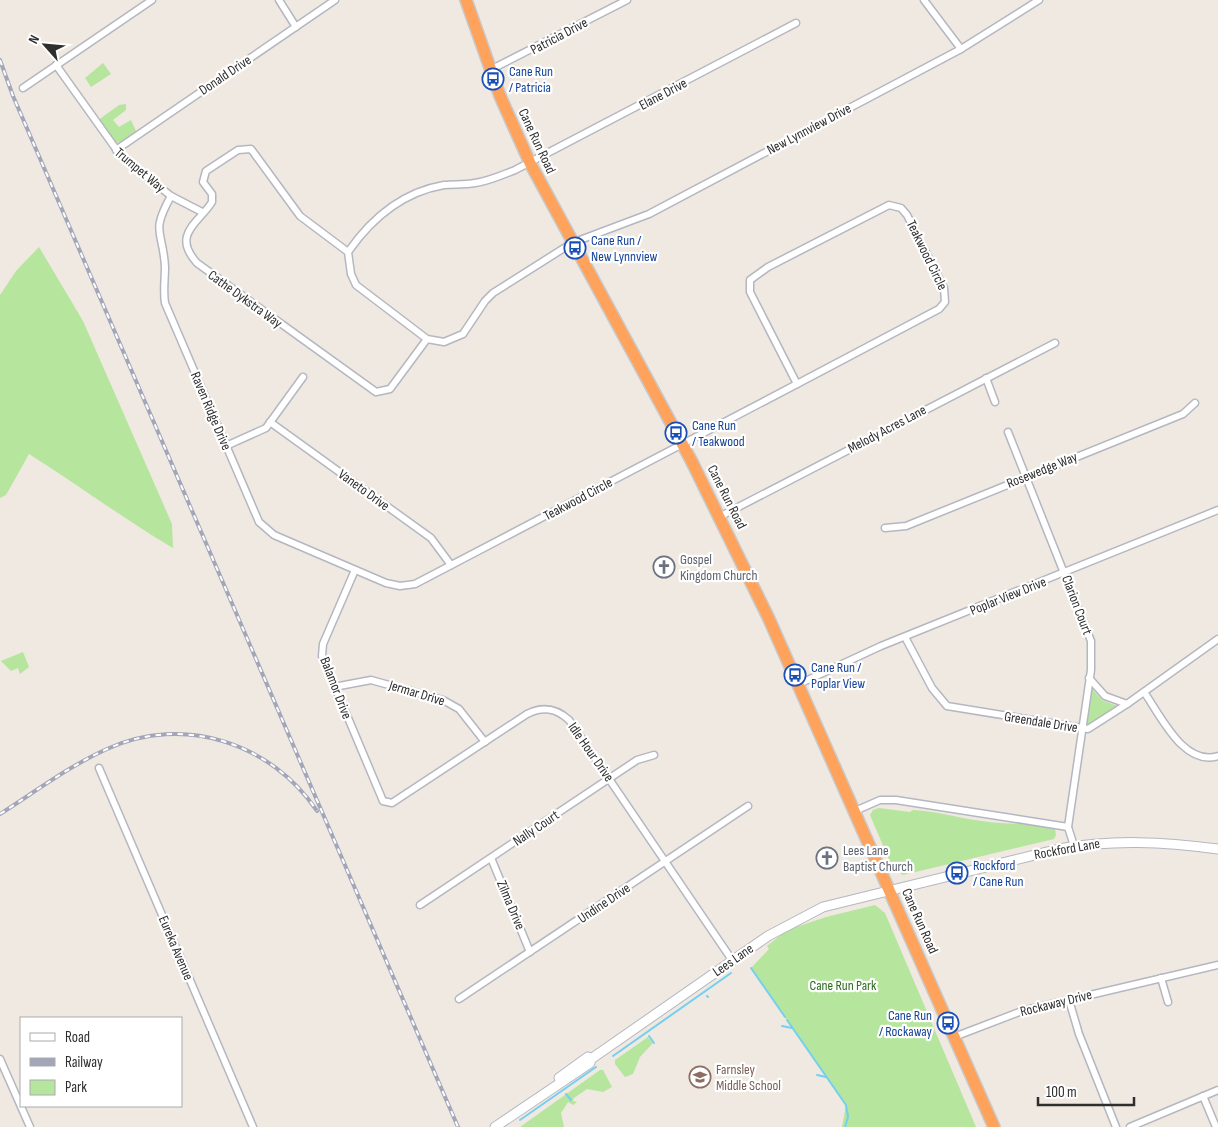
<svg xmlns="http://www.w3.org/2000/svg" width="1218" height="1127" font-family="'Sofia Sans Condensed',sans-serif">
	<style>
		.green { fill: #b6e59e }
		.lines { fill: none; stroke-linecap: round; stroke-linejoin: round }
		.stream { stroke: #75cff0; stroke-width: 2 }
		.street-casing { stroke: #b4b7c1; stroke-width: 9 }
		.secondary-casing { stroke: #b4b7c1; stroke-width: 11 }
		.highway-casing { stroke: #c9c9c9; stroke-width: 14 }
		.street { stroke: #fff; stroke-width: 6 }
		.secondary { stroke: #fff; stroke-width: 9 }
		.highway { stroke: #ffa35c; stroke-width: 11 }
		.rail-casing { stroke: #a3a6b8; stroke-width: 4 }
		.rail { stroke: #fff; stroke-width: 2; stroke-dasharray: 5.5; stroke-linecap: butt }
		.labels { text-anchor: middle; dominant-baseline: central; stroke-width: 4.5; stroke-linejoin: round; paint-order: stroke }
		.street-label { font-size: 14px; fill: #2e2e2e; stroke: #fff }
		.transit-label { font-size: 14px; fill: #164399; stroke: #fff; text-anchor: start }
		.worship-label { font-size: 14px; fill: #5b616d; stroke: #fff; text-anchor: start }
		.park-label { font-size: 14px; fill: #2c6e1b; stroke: #fff }
		.education-label { font-size: 14px; fill: #785e54; stroke: #fff; text-anchor: start }
	</style>
	<rect width="100%" height="100%" fill="#efe9e1"/>
	<g class="green">
		<polygon points="103,63 111,74 91,87 85,78"/>
		<polygon points="126,104 126,110 113,120 119,127 131,120 136,131 122,142 115,143 97,121 119,105"/>
		<path d="M39,247L83,321L172,524L173,548C124,519 78,485 29,454L6,495L0,498V295L16,271Z"/>
		<polygon points="23,652 29,667 20,674 18,668 11,671 1,661"/>
		<polygon points="1092,689 1102,700 1117,706 1088,725 1086,724"/>
		<path d="M879,808L910,812L913,810C937,811 958,818 982,821C1006,825 1031,822 1055,829L1056,835L1054,839L903,875L893,869L870,815L873,810Z"/>
		<polygon points="875,905 885,913 976,1127 842,1127 846,1105 751,968 769,949 767,946 787,930 826,917"/>
		<polygon points="648,1037 653,1043 640,1057 633,1074 625,1077 615,1064 615,1060"/>
		<polygon points="600,1070 603,1070 612,1087 603,1092 587,1089 574,1098 573,1101 577,1102 573,1105 568,1102 561,1113 564,1127 520,1127"/>
	</g>
	<g class="lines">
		<g class="stream">
			<polyline points="751,968 785,1017"/>
			<polyline points="707,996 708,997"/>
			<polyline points="787,1020 846,1105 848,1117 845,1127"/>
			<polyline points="782,1026 792,1028"/>
			<polyline points="649,1036 654,1043"/>
			<polyline points="613,1056 731,973"/>
			<polyline points="817,1075 826,1077"/>
			<polyline points="566,1094 571,1100"/>
			<polyline points="520,1120 596,1067"/>
		</g>
		<g class="street-casing">
			<g id="street">
				<polyline points="279,0 296,27"/>
				<polyline points="924,0 961,49"/>
				<polyline points="56,65 121,156 171,196 202,212"/>
				<polyline points="490,70 627,0"/>
				<polyline points="23,88 152,0"/>
				<polyline points="116,150 335,0"/>
				<path d="M171,196C150,234 163,230 165,267C165,279 163,291 165,303L259,522L274,535L386,583L400,586L415,584L797,384"/>
				<polygon points="889,205 901,208 907,215 944,288 945,302 939,309 797,384 750,292 750,280 768,267"/>
				<path d="M348,252C371,219 403,192 444,185C454,184 464,185 475,183C489,181 502,175 515,170L796,23"/>
				<path d="M427,339L390,389L376,392L197,263C171,234 199,223 212,202V194L203,182L206,171L238,150L251,149L300,216L348,252L351,274L356,285L427,339L444,342L463,334L485,301L493,293L572,243L649,214L961,49L1039,0"/>
				<polyline points="986,378 995,402"/>
				<polyline points="270,422 431,538 451,565"/>
				<polyline points="1008,432 1091,641 1091,670 1068,827 1074,846"/>
				<polyline points="226,446 266,428 303,377"/>
				<polyline points="721,516 1055,343"/>
				<polyline points="885,528 906,526 1183,414 1195,403"/>
				<path d="M355,570L323,644L322,656L383,801L392,803L398,799L527,714C543,706 556,708 569,720L732,960"/>
				<polyline points="905,637 932,688 947,706 1088,729 1127,704 1218,639"/>
				<polyline points="1089,678 1105,696 1127,704"/>
				<polyline points="799,684 881,646 1218,510"/>
				<polyline points="334,687 371,680 443,700 459,709 485,742"/>
				<path d="M1144,692C1161,716 1184,767 1218,756"/>
				<polyline points="99,768 253,1127"/>
				<polyline points="855,811 880,800 896,800 1068,827"/>
				<polyline points="491,858 530,952"/>
				<polyline points="420,905 637,760 654,755"/>
				<polyline points="1161,978 1168,1002"/>
				<polyline points="459,999 748,806"/>
				<polyline points="1069,1000 1079,1034 1116,1127"/>
				<polyline points="954,1037 1022,1011 1218,965"/>
				<polyline points="0,1059 30,1127"/>
				<polyline points="1203,1096 1216,1127"/>
				<polyline points="1130,1127 1218,1090"/>
			</g>
		</g>
		<g class="secondary-casing">
			<g id="secondary">
				<polyline points="559,1078 588,1057 591,1059"/>
				<path d="M495,1127L590,1063L591,1059L768,936L823,907L1059,849C1113,839 1164,842 1218,849"/>
			</g>
		</g>
		<g class="highway-casing">
			<polyline id="highway" points="466,0 500,96 530,163 691,460 769,619 994,1127"/>
		</g>
		<use href="#street" class="street"/>
		<use href="#secondary" class="secondary"/>
		<use href="#highway" class="highway"/>
		<g class="rail-casing">
			<g id="rail">
				<polyline points="0,60 13,96 458,1127"/>
				<path d="M0,814C35,792 69,766 107,749C184,714 271,743 317,811"/>
			</g>
		</g>
		<use href="#rail" class="rail"/>
	</g>
	<defs>
		<g id="bus-ring" transform="scale(1.125)"><circle r="9.5" fill="#fff" stroke="#1a4fb4" stroke-width="1.5"/><path d="M-5-6H5V4H4V6H2V4H-2V6H-4V4H-5ZM-3.5-4V0h7V-4ZM-3.5 1.2v1.5H-2V1.2ZM2 1.2v1.5H3.5V1.2Z" fill="#1a4fb4"/></g>
		<g id="church-ring" transform="scale(1.125)"><circle r="9.5" fill="#fff" stroke="#6b7280" stroke-width="1.5"/><path d="M-1.2-6h2.4v3.5h3.3v2.4h-3.3V6h-2.4V-.1h-3.3v-2.4h3.3Z" fill="#6b7280"/></g>
		<g id="school-ring" transform="scale(1.125)"><circle r="9.5" fill="#fff" stroke="#8d6e63" stroke-width="1.5"/><path d="M0-5L7-2L0 1L-7-2ZM-4 1L0 2.5L4 1V4Q0 6-4 4Z" fill="#8d6e63"/></g>
	</defs>
	<g fill-rule="evenodd">
		<use href="#bus-ring" x="493" y="79"/>
		<use href="#bus-ring" x="575" y="248"/>
		<use href="#bus-ring" x="676" y="433"/>
		<use href="#church-ring" x="664" y="567"/>
		<use href="#bus-ring" x="795" y="675"/>
		<use href="#church-ring" x="827" y="858"/>
		<use href="#bus-ring" x="957" y="873"/>
		<use href="#bus-ring" x="948" y="1023"/>
		<use href="#school-ring" x="700" y="1077"/>
	</g>
	<g class="labels">
		<g class="street-label">
			<text transform="translate(559 36) rotate(-28)">Patricia Drive</text>
			<text transform="translate(225 75) rotate(-34)">Donald Drive</text>
			<text transform="translate(663 94) rotate(-28)">Elane Drive</text>
			<text transform="translate(809 129) rotate(-28)">New Lynnview Drive</text>
			<text transform="translate(537 141) rotate(65)">Cane Run Road</text>
			<text transform="translate(140 170) rotate(40)">Trumpet Way</text>
			<text transform="translate(927 255) rotate(64)">Teakwood Circle</text>
			<text transform="translate(245 299) rotate(36)">Cathe Dykstra Way</text>
			<text transform="translate(211 411) rotate(67)">Raven Ridge Drive</text>
			<text transform="translate(887 429) rotate(-28)">Melody Acres Lane</text>
			<text transform="translate(1042 470) rotate(-22)">Rosewedge Way</text>
			<text transform="translate(364 490) rotate(36)">Vaneto Drive</text>
			<text transform="translate(727 497) rotate(63)">Cane Run Road</text>
			<text transform="translate(578 499) rotate(-28)">Teakwood Circle</text>
			<text transform="translate(1008 596) rotate(-22)">Poplar View Drive</text>
			<text transform="translate(1077 605) rotate(69)">Clarion Court</text>
			<text transform="translate(336 688) rotate(69)">Balamor Drive</text>
			<text transform="translate(417 693) rotate(17)">Jermar Drive</text>
			<text transform="translate(1041 722) rotate(9)">Greendale Drive</text>
			<text transform="translate(591 752) rotate(55)">Idle Hour Drive</text>
			<text transform="translate(536 828) rotate(-34)">Nally Court</text>
			<text transform="translate(1067 849) rotate(-10)">Rockford Lane</text>
			<text transform="translate(604 903) rotate(-34)">Undine Drive</text>
			<text transform="translate(511 905) rotate(67)">Zilma Drive</text>
			<text transform="translate(920 921) rotate(66)">Cane Run Road</text>
			<text transform="translate(176 948) rotate(67)">Eureka Avenue</text>
			<text transform="translate(733 960) rotate(-35)">Lees Lane</text>
			<text transform="translate(1056 1003) rotate(-14)">Rockaway Drive</text>
		</g>
		<g class="transit-label">
			<text x="509" y="71">Cane Run<tspan x="509" dy="16">/ Patricia</tspan></text>
			<text x="591" y="240">Cane Run /<tspan x="591" dy="16">New Lynnview</tspan></text>
			<text x="692" y="425">Cane Run<tspan x="692" dy="16">/ Teakwood</tspan></text>
			<text x="811" y="667">Cane Run /<tspan x="811" dy="16">Poplar View</tspan></text>
			<text x="973" y="865">Rockford<tspan x="973" dy="16">/ Cane Run</tspan></text>
			<text x="932" y="1015" text-anchor="end">Cane Run<tspan x="932" dy="16">/ Rockaway</tspan></text>
		</g>
		<g class="worship-label">
			<text x="680" y="559">Gospel<tspan x="680" dy="16">Kingdom Church</tspan></text>
			<text x="843" y="850">Lees Lane<tspan x="843" dy="16">Baptist Church</tspan></text>
		</g>
		<g class="park-label">
			<text x="843" y="985">Cane Run Park</text>
		</g>
		<g class="education-label">
			<text x="716" y="1069">Farnsley<tspan x="716" dy="16">Middle School</tspan></text>
		</g>
	</g>
	<rect x="20" y="1017" width="162" height="90" fill="#ffffff" stroke="#ababab"/>
	<rect x="30" y="1033" width="25" height="8" fill="#ffffff" stroke="#ababab"/>
	<text x="65" y="1042" font-size="15" fill="#2e2e2e">Road</text>
	<rect x="30" y="1058" width="25" height="8" fill="#a3a6b8" stroke="#ababab"/>
	<text x="65" y="1067" font-size="15" fill="#2e2e2e">Railway</text>
	<rect x="30" y="1080" width="25" height="15" fill="#b6e59e" stroke="#ababab"/>
	<text x="65" y="1092" font-size="15" fill="#2e2e2e">Park</text>
	<g transform="translate(45 45) rotate(297)" stroke="#ffffff" stroke-width="4" paint-order="stroke">
	<path d="M0-4L9 19L0 12L-9 19Z" fill="#2e2e2e"/>
	<text y="-8" font-size="14" font-weight="bold" text-anchor="middle" fill="#2e2e2e">N</text>
	</g>
	<path d="M1038 1097v8h96v-8" fill="none" stroke="#2e2e2e" stroke-width="2.5"/>
	<text x="1046" y="1097" font-size="15" fill="#2e2e2e" stroke="#ffffff" stroke-width="4" paint-order="stroke">100 m</text>
</svg>
